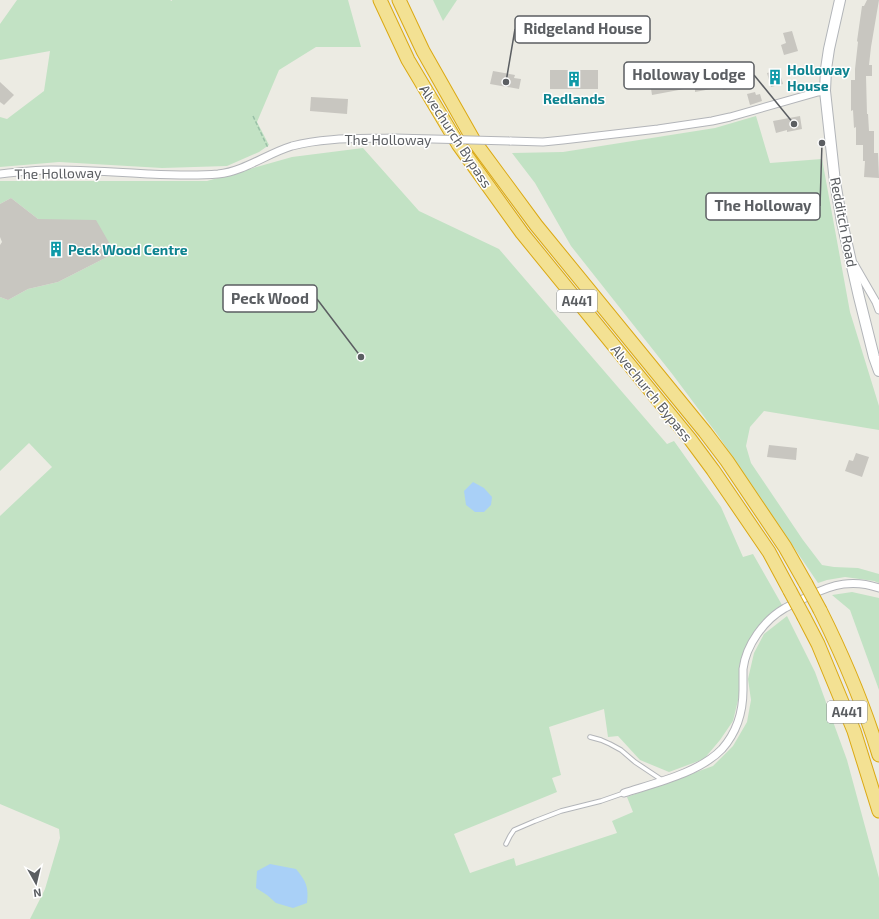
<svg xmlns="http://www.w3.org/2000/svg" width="879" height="919" font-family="'Exo 2',sans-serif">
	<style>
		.green { fill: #c2e2c4 }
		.water { fill: #a9d0f7 }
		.building { fill: #c8c6c0 }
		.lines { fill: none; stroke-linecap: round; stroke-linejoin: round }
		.lane-casing { stroke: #b3b5b9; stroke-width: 5.5 }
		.street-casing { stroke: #b3b5b9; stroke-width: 9 }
		.secondary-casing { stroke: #b2b5b9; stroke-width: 12 }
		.highway-casing { stroke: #dba914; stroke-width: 15 }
		.path { stroke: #9ac0a7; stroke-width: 1.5; stroke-dasharray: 4 2; stroke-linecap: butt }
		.lane { stroke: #fff; stroke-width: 3.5 }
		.street { stroke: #fff; stroke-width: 7 }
		.secondary { stroke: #fff; stroke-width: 10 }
		.highway { stroke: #f3e193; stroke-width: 13 }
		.street-bridge-casing { stroke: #b3b5b9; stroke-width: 9; stroke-linecap: butt }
		.highway-bridge-casing { stroke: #dba914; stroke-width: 15; stroke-linecap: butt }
		.street-bridge { stroke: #fff; stroke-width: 7 }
		.highway-bridge { stroke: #f3e193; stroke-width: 13 }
		.labels { text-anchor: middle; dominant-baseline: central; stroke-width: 3; stroke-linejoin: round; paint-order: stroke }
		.shield { fill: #fff; stroke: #8c8e91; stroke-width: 1 }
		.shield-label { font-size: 13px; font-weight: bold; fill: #5b5e62 }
		.culture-label { font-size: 14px; font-weight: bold; fill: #0d838f; stroke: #fff; text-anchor: start }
		.street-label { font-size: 14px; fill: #5b5e62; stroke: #fff }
		.leader { fill: none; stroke: #5b5e62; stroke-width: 1.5 }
		.callout-dot { fill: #5b5e62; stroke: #fff; stroke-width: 1.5 }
		.callout { fill: #fff; stroke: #5b5e62; stroke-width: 1.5 }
		.callout-label { font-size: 15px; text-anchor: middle; font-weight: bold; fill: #5b5e62 }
	</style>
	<rect width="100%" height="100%" fill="#ecebe3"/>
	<g class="green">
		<polygon points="17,0 170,0 172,1 172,0 348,0 361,47 316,47 279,70 257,122 269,145 259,152 227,166 162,168 59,162 0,167 0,117 7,119 44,91 50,51 0,60 0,24"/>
		<polygon points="433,0 457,0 443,21"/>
		<polygon points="756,116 770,163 822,159 850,312 879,406 879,430 764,411 750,427 746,446 751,463 803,540 822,565 834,567 858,568 879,574 879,583 874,581 845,577 827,580 818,583 717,434 673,375 571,246 535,183 512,153 563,152 715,128"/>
		<polygon points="363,148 419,211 499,249 667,444 674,441 721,507 743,557 753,554 782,605 764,620 752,635 739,666 739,696 733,721 720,740 704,759 669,772 640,760 618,736 608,737 604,709 549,727 561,775 552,778 557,792 454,834 470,873 514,858 516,866 617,833 612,821 633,812 627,797 713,766 733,746 747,722 751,700 748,679 754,653 764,634 787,616 815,672 847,760 879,878 879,919 30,919 45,889 60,838 59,829 0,804 0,516 52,467 29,443 0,471 0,297 8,300 28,289 58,282 115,253 38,219 11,198 0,204 0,181 207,181 292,157"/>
		<polygon points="852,592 879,598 879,690 850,610 832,595"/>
	</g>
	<g class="water">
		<polygon points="473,482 484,488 492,497 491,505 484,512 475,512 466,505 464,491"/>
		<path d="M270,864L296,869C306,881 309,887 307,903L293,908L276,903L267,895L256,888L257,871Z"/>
	</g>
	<g class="building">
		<polygon points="867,0 879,0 871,47 869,65 872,65 872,76 866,76 867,114 868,114 869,131 874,131 874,153 878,153 879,178 864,177 865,161 863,161 863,145 856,145 856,127 854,128 853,110 851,111 851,80 855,80 855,69 858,42 857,41 862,6 864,6"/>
		<polygon points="792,31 798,51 784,55 781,45 786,43 783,33"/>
		<rect x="550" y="70" width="48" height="19"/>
		<polygon points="738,70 741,86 723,90 722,87 695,92 695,87 652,95 650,82 682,76 683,82 720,75 719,74"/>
		<polygon points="779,70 783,84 771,87 767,73"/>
		<polygon points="493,71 515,75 514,78 521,79 519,89 490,84"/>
		<polygon points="0,82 14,95 4,105 0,102"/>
		<polygon points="755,92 756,95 760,94 762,101 750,105 747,94"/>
		<polygon points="311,97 348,99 347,114 310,111"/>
		<polygon points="800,116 802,129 787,132 787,130 776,133 773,121"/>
		<polygon points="11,198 38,219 96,220 115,253 58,282 28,289 8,300 0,297 0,245 2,242 0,237 0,204"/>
		<polygon points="769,445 797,448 796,460 767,457"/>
		<polygon points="856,453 869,457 862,477 845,471 849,460 853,461"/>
	</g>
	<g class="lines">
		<g class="lane-casing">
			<g id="lane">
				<polyline points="590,737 601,740 610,744 621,750 635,762 662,780"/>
				<polyline points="506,844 510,836 514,830 535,821 561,811 601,801 624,793"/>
			</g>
		</g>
		<g class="street-casing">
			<g id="street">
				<polyline points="510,141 543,142 563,140 658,129 712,121 730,117 818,92 825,91"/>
				<path d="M0,174C17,172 34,170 51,170C84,170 116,172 148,174C172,175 195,176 218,174C245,171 266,154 292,146C325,137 360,139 394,138"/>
				<polyline points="854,264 876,302 879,310"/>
				<path d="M624,793C655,783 699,773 722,749C737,732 743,712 743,690C743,683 743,676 743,669C746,645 764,620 785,608C793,604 801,600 809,596C833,584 853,579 879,588"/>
			</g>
		</g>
		<g class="secondary-casing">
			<polyline id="secondary" points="840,0 829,49 826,69 825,91 835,182 842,222 859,297 874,357 879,371"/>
		</g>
		<g class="highway-casing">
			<g id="highway">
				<polyline points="380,0 408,60 458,144 522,233 690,439 713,470 769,552 790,591"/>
				<polyline points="399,0 423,51 474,141 536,225 705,432 727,461 785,547 806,584"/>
				<path d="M820,610C843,656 864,705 879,755"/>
				<polyline points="804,617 818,644 854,731 879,811"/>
			</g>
		</g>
		<polyline class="path" points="253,116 268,148"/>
		<use href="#lane" class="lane"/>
		<use href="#street" class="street"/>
		<use href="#secondary" class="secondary"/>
		<use href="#highway" class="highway"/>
		<g class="street-bridge-casing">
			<polyline id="street-bridge" points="394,138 510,141"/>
		</g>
		<g class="highway-bridge-casing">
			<g id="highway-bridge">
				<polyline points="806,584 820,610"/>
				<polyline points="790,591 804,617"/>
			</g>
		</g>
		<use href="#street-bridge" class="street-bridge"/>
		<use href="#highway-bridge" class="highway-bridge"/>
	</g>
	<defs>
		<g id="building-bare" transform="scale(1.2)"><path d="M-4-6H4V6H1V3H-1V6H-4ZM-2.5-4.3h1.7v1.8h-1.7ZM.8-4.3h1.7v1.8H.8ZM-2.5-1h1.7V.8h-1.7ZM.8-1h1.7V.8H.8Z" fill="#0f9aa8" stroke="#fff" stroke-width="2.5" paint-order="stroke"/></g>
	</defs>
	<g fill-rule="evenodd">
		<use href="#building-bare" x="775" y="77"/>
		<use href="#building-bare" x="574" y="79"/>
		<use href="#building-bare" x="56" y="249"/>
	</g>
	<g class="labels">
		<g class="shield">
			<rect x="557" y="290" width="40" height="22" rx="3"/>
			<rect x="827" y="701" width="40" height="22" rx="3"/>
		</g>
		<g class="shield-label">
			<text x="577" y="301">A441</text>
			<text x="847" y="712">A441</text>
		</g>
		<g class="culture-label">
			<text x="787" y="69">Holloway<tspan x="787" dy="16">House</tspan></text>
			<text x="574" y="98" text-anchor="middle">Redlands</text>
			<text x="68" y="249">Peck Wood Centre</text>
		</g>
		<g class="street-label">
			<text transform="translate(456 136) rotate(57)">Alvechurch Bypass</text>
			<text x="388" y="139">The Holloway</text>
			<text transform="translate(58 173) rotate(-1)">The Holloway</text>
			<text transform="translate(844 222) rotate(79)">Redditch Road</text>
			<text transform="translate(652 393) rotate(51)">Alvechurch Bypass</text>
		</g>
	</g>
	<path class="leader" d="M506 82L515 29M794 124L754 75M822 143L820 206M361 357L317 299"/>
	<g class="callout-dot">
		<circle cx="506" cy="82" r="4"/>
		<circle cx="794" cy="124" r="4"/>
		<circle cx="822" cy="143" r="4"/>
		<circle cx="361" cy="357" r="4"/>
	</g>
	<g class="callout">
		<rect x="515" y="16" width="135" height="27" rx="4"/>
		<rect x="624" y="62" width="130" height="27" rx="4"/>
		<rect x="706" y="193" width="114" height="27" rx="4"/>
		<rect x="223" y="285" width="94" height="27" rx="4"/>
	</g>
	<g class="callout-label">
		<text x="583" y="34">Ridgeland House</text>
		<text x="689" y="80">Holloway Lodge</text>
		<text x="763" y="211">The Holloway</text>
		<text x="270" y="304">Peck Wood</text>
	</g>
	<g transform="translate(36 883) rotate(172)" stroke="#ffffff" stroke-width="3" paint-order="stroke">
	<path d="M0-3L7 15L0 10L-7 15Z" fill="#5b5e62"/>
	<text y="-6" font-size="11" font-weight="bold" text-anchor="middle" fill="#5b5e62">N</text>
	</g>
</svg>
